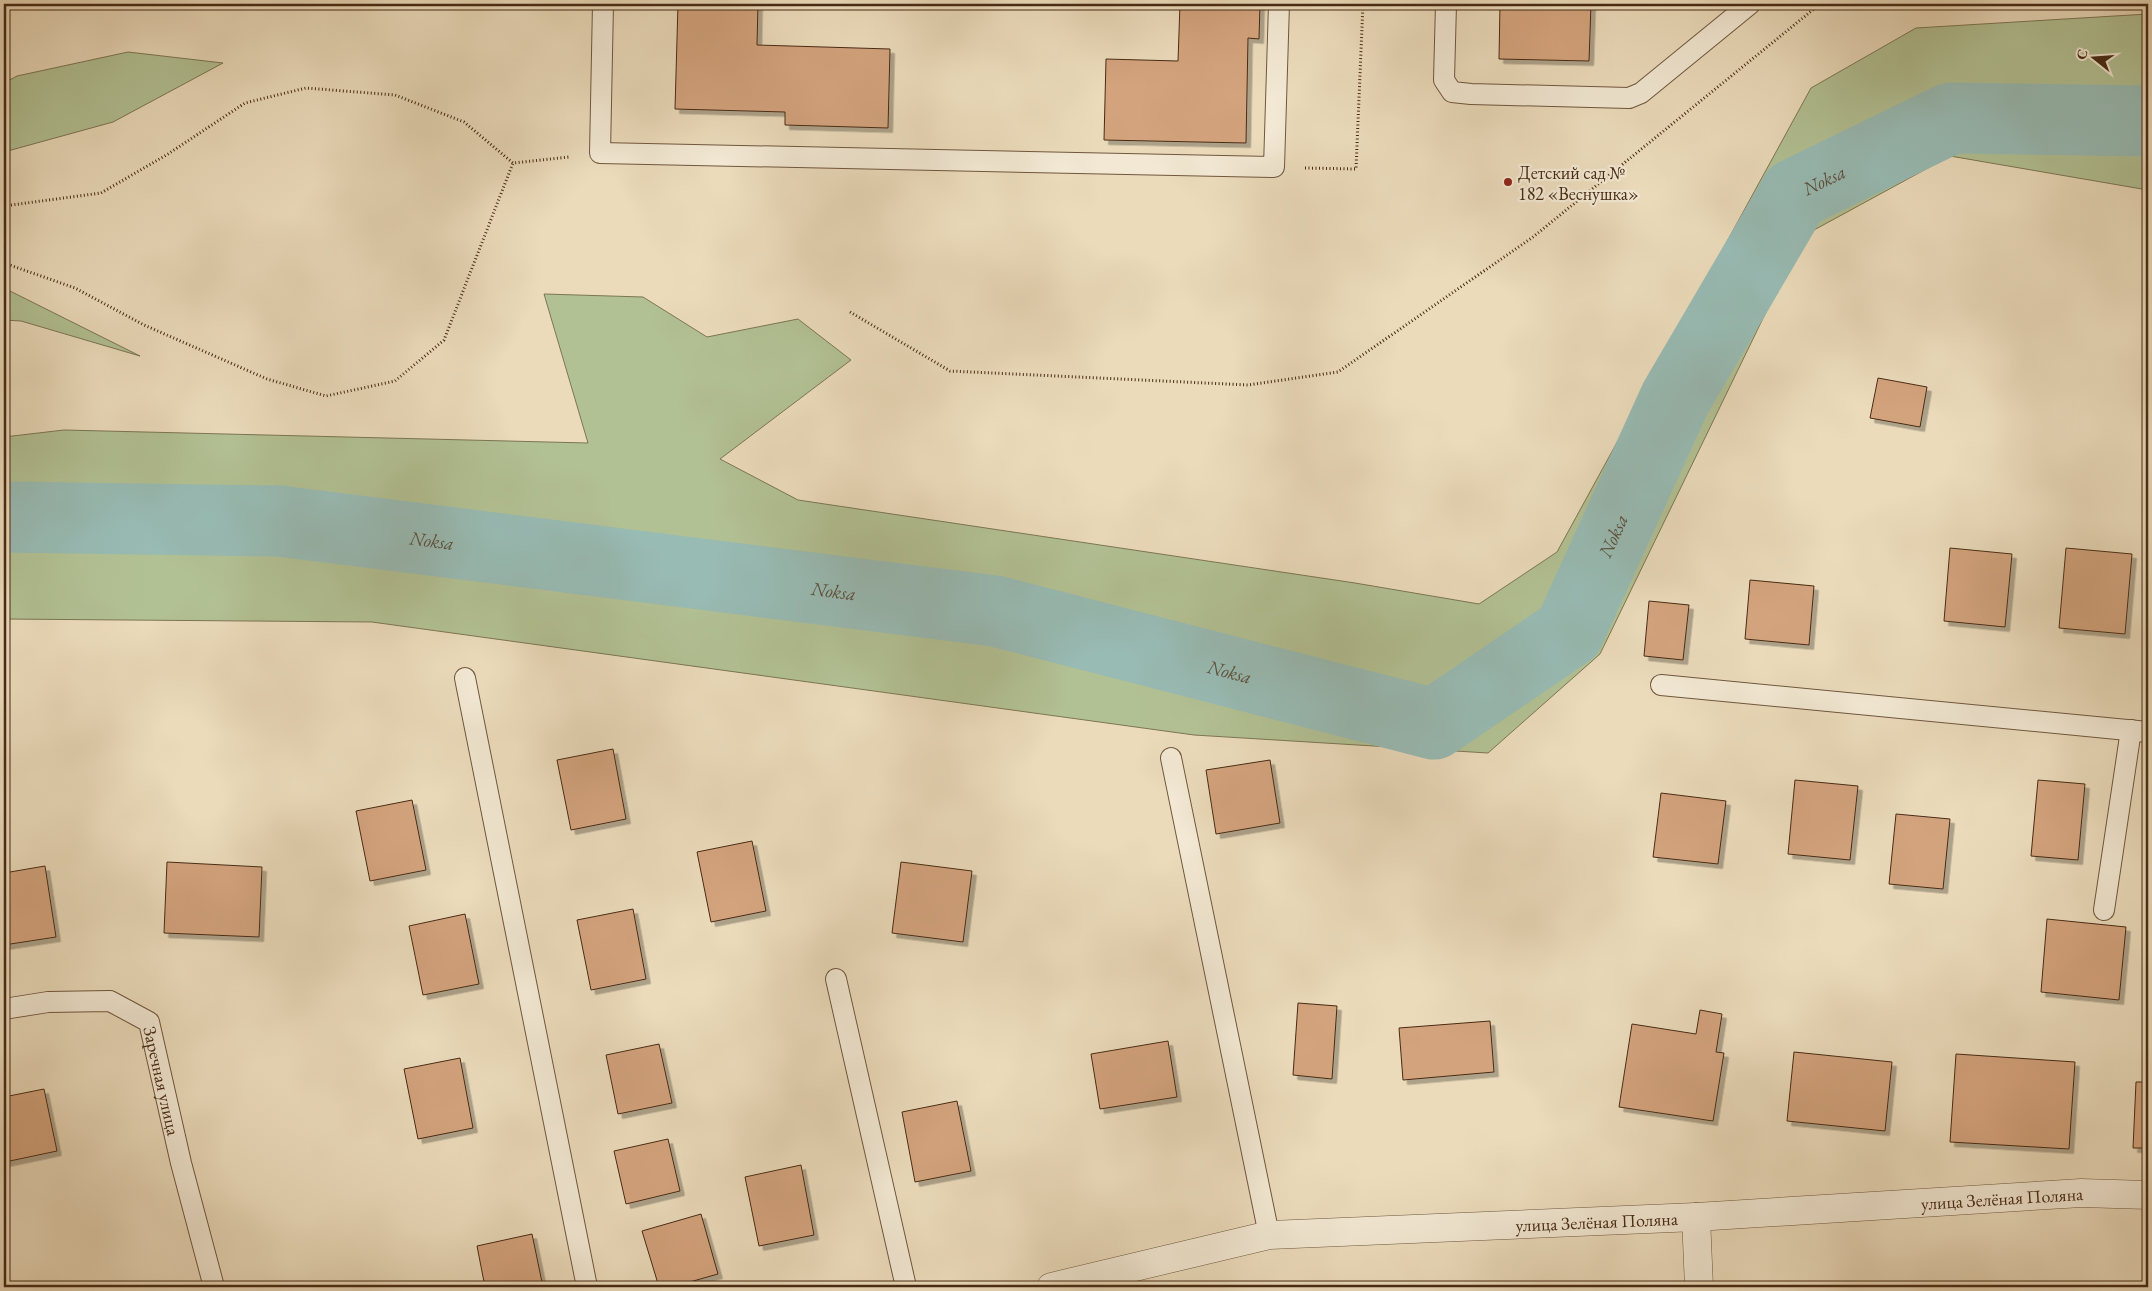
<svg xmlns="http://www.w3.org/2000/svg" width="2152" height="1291" font-family="'EB Garamond',serif">
	<style>
		.green { fill: #b2c194; stroke: #7c7654 }
		.lines { fill: none; stroke-linecap: round; stroke-linejoin: round }
		.river { stroke: #98bbb4; stroke-width: 71 }
		.building { fill: #d3a37d; stroke: #472b15; filter: url(#shadow) }
		.service-casing { stroke: #70573e; stroke-width: 22 }
		.minor-casing { stroke: #70573e; stroke-width: 29 }
		.path { stroke: #472b15; stroke-width: 3; stroke-dasharray: 1 2.5; stroke-linecap: butt }
		.service { stroke: #f2e8d3; stroke-width: 20 }
		.minor { stroke: #f2e8d3; stroke-width: 28 }
		.poi-dot { fill: #8f2418; stroke: #f2e8d3; stroke-width: 2 }
		.labels { text-anchor: middle; dominant-baseline: central; stroke-width: 4.5; stroke-linejoin: round; paint-order: stroke }
		.poi-label { font-size: 18px; fill: #472b15; stroke: #f2e8d3; text-anchor: start }
		.street-label { font-size: 18px; fill: #472b15; stroke: #f2e8d3 }
		.water-label { font-size: 19px; font-style: italic; fill: #5b4f3d; stroke: #f2e8d3 }
	</style>
	<defs>
		<filter id="shadow"><feDropShadow dx="4.5" dy="4.5" stdDeviation="0" flood-color="#0004"/></filter>
	</defs>
	<rect width="100%" height="100%" fill="#ebdbbb"/>
	<filter id="stains"><feTurbulence type="fractalNoise" baseFrequency=".004" numOctaves="4"/><feColorMatrix values="0 0 0 0 .2 0 0 0 0 .09 0 0 0 0 .02 0 0 0 .5 -.17"/></filter>
	<radialGradient id="worn" r=".72"><stop offset=".6" stop-color="#630" stop-opacity="0"/><stop offset="1" stop-color="#630" stop-opacity=".3"/></radialGradient>
	<g class="green">
		<polygon points="2148,14 2148,196 2142,189 1950,156 1803,236 1600,654 1488,753 1194,735 372,622 4,619 4,437 64,430 588,443 544,294 643,297 707,337 798,319 851,360 720,459 798,500 1355,583 1479,604 1557,552 1811,88 1916,28"/>
		<polygon points="128,52 223,63 113,122 4,152 4,83 17,76"/>
		<polygon points="4,288 140,356 21,321 4,320"/>
	</g>
	<g class="lines">
		<path class="river" id="s1" d="M4,517L279,521L995,611L1434,724L1569,632L1675,399L1795,194L1951,118L2148,121"/>
	</g>
	<g class="building">
		<polygon points="678,4 758,4 757,45 890,49 888,128 785,125 785,112 675,109"/>
		<polygon points="1180,4 1260,4 1259,39 1248,38 1246,143 1104,140 1106,59 1178,61"/>
		<polygon points="1500,4 1591,4 1589,61 1499,59"/>
		<polygon points="1878,378 1927,387 1920,427 1870,418"/>
		<polygon points="1950,548 2012,554 2005,627 1944,621"/>
		<polygon points="2066,548 2132,554 2125,634 2059,628"/>
		<polygon points="1750,580 1814,586 1809,645 1745,639"/>
		<polygon points="1649,601 1689,605 1683,660 1644,656"/>
		<polygon points="613,749 626,819 571,830 557,760"/>
		<polygon points="1270,760 1280,823 1216,834 1206,770"/>
		<polygon points="1795,780 1858,786 1850,860 1788,854"/>
		<polygon points="2038,780 2085,784 2078,860 2031,856"/>
		<polygon points="1661,793 1726,801 1718,864 1653,857"/>
		<polygon points="412,800 426,870 370,881 356,811"/>
		<polygon points="1896,814 1950,819 1943,889 1889,884"/>
		<polygon points="752,841 766,911 711,922 697,852"/>
		<polygon points="167,862 262,867 259,937 164,933"/>
		<polygon points="901,862 972,871 963,942 892,933"/>
		<polygon points="45,866 56,937 4,945 4,873"/>
		<polygon points="633,909 646,979 591,990 577,920"/>
		<polygon points="465,914 479,984 423,995 409,926"/>
		<polygon points="2047,919 2126,927 2119,1000 2041,992"/>
		<polygon points="1298,1003 1337,1006 1332,1079 1293,1075"/>
		<polygon points="1700,1010 1722,1014 1716,1052 1724,1053 1713,1121 1619,1107 1632,1024 1696,1034"/>
		<polygon points="1490,1021 1494,1072 1403,1080 1399,1028"/>
		<polygon points="1168,1041 1177,1097 1100,1109 1091,1054"/>
		<polygon points="659,1044 672,1103 618,1114 606,1055"/>
		<polygon points="1794,1052 1892,1062 1885,1131 1787,1121"/>
		<polygon points="1956,1054 2075,1062 2069,1149 1950,1142"/>
		<polygon points="460,1058 473,1128 418,1139 404,1069"/>
		<polygon points="2136,1082 2148,1082 2148,1148 2133,1148"/>
		<polygon points="44,1089 57,1151 5,1162 4,1097"/>
		<polygon points="957,1101 971,1171 915,1182 902,1112"/>
		<polygon points="668,1139 680,1191 626,1204 614,1151"/>
		<polygon points="801,1165 814,1235 759,1246 745,1177"/>
		<polygon points="701,1214 718,1274 672,1287 659,1287 642,1231"/>
		<polygon points="532,1234 543,1287 485,1287 477,1246"/>
	</g>
	<g class="lines">
		<g class="service-casing">
			<g id="service">
				<polyline points="603,4 600,153 1274,167 1279,4"/>
				<polyline points="1446,4 1444,80 1452,92 1471,94 1629,98 1641,93 1750,4"/>
				<polyline points="465,678 587,1287"/>
				<polyline points="1661,685 2148,732"/>
				<polyline points="1171,758 1269,1235"/>
				<polyline points="2104,910 2131,730"/>
				<polyline points="836,979 906,1287"/>
				<path id="s2" d="M4,1009L48,1002L110,1001L149,1022L181,1163L214,1287"/>
			</g>
		</g>
		<g class="minor-casing">
			<g id="minor">
				<polyline points="1696,1217 1699,1287"/>
				<path id="s3" d="M1051,1287L1269,1235L1696,1217L2081,1193L2148,1195"/>
			</g>
		</g>
		<g class="path">
			<polyline points="1305,168 1356,169 1363,4"/>
			<polyline points="4,206 101,193 168,154 245,103 306,88 395,95 464,122 513,163 569,157"/>
			<polyline points="4,263 75,288 144,325 267,379 326,396 395,381 444,340 513,163"/>
			<polyline points="850,312 950,371 1248,385 1338,372 1533,237 1820,4"/>
		</g>
		<use href="#service" class="service"/>
		<use href="#minor" class="minor"/>
	</g>
	<circle class="poi-dot" cx="1508" cy="182" r="5"/>
	<g class="labels">
		<g class="poi-label">
			<text x="1518" y="172">Детский сад №<tspan x="1518" dy="21">182 «Веснушка»</tspan></text>
		</g>
		<g class="street-label">
			<text stroke="none"><textPath href="#s2" startOffset="211">Заречная улица</textPath></text>
			<text stroke="none"><textPath href="#s3" startOffset="958">улица Зелёная Поляна</textPath></text>
			<text stroke="none"><textPath href="#s3" startOffset="552">улица Зелёная Поляна</textPath></text>
		</g>
		<g class="water-label">
			<text stroke="none"><textPath href="#s1" startOffset="2139">Noksa</textPath></text>
			<text stroke="none"><textPath href="#s1" startOffset="1719">Noksa</textPath></text>
			<text stroke="none"><textPath href="#s1" startOffset="429">Noksa</textPath></text>
			<text stroke="none"><textPath href="#s1" startOffset="834">Noksa</textPath></text>
			<text stroke="none"><textPath href="#s1" startOffset="1239">Noksa</textPath></text>
		</g>
	</g>
	<rect width="2152" height="1291" fill="none" stroke="#ebdbbb" stroke-width="20"/>
	<rect x="5" y="5" width="2142" height="1281" fill="none" stroke="#472b15" stroke-width="2.5"/>
	<rect x="10" y="10" width="2132" height="1271" fill="none" stroke="#472b15"/>
	<g transform="translate(2094 58) rotate(287)" stroke="#f2e8d3" stroke-width="4" paint-order="stroke">
	<path d="M0-4L9 19L0 12L-9 19Z" fill="#472b15"/>
	<text y="-8" font-size="14" font-weight="bold" text-anchor="middle" fill="#472b15">С</text>
	</g>
	<rect width="100%" height="100%" filter="url(#stains)"/>
	<rect width="100%" height="100%" fill="url(#worn)"/>
</svg>
